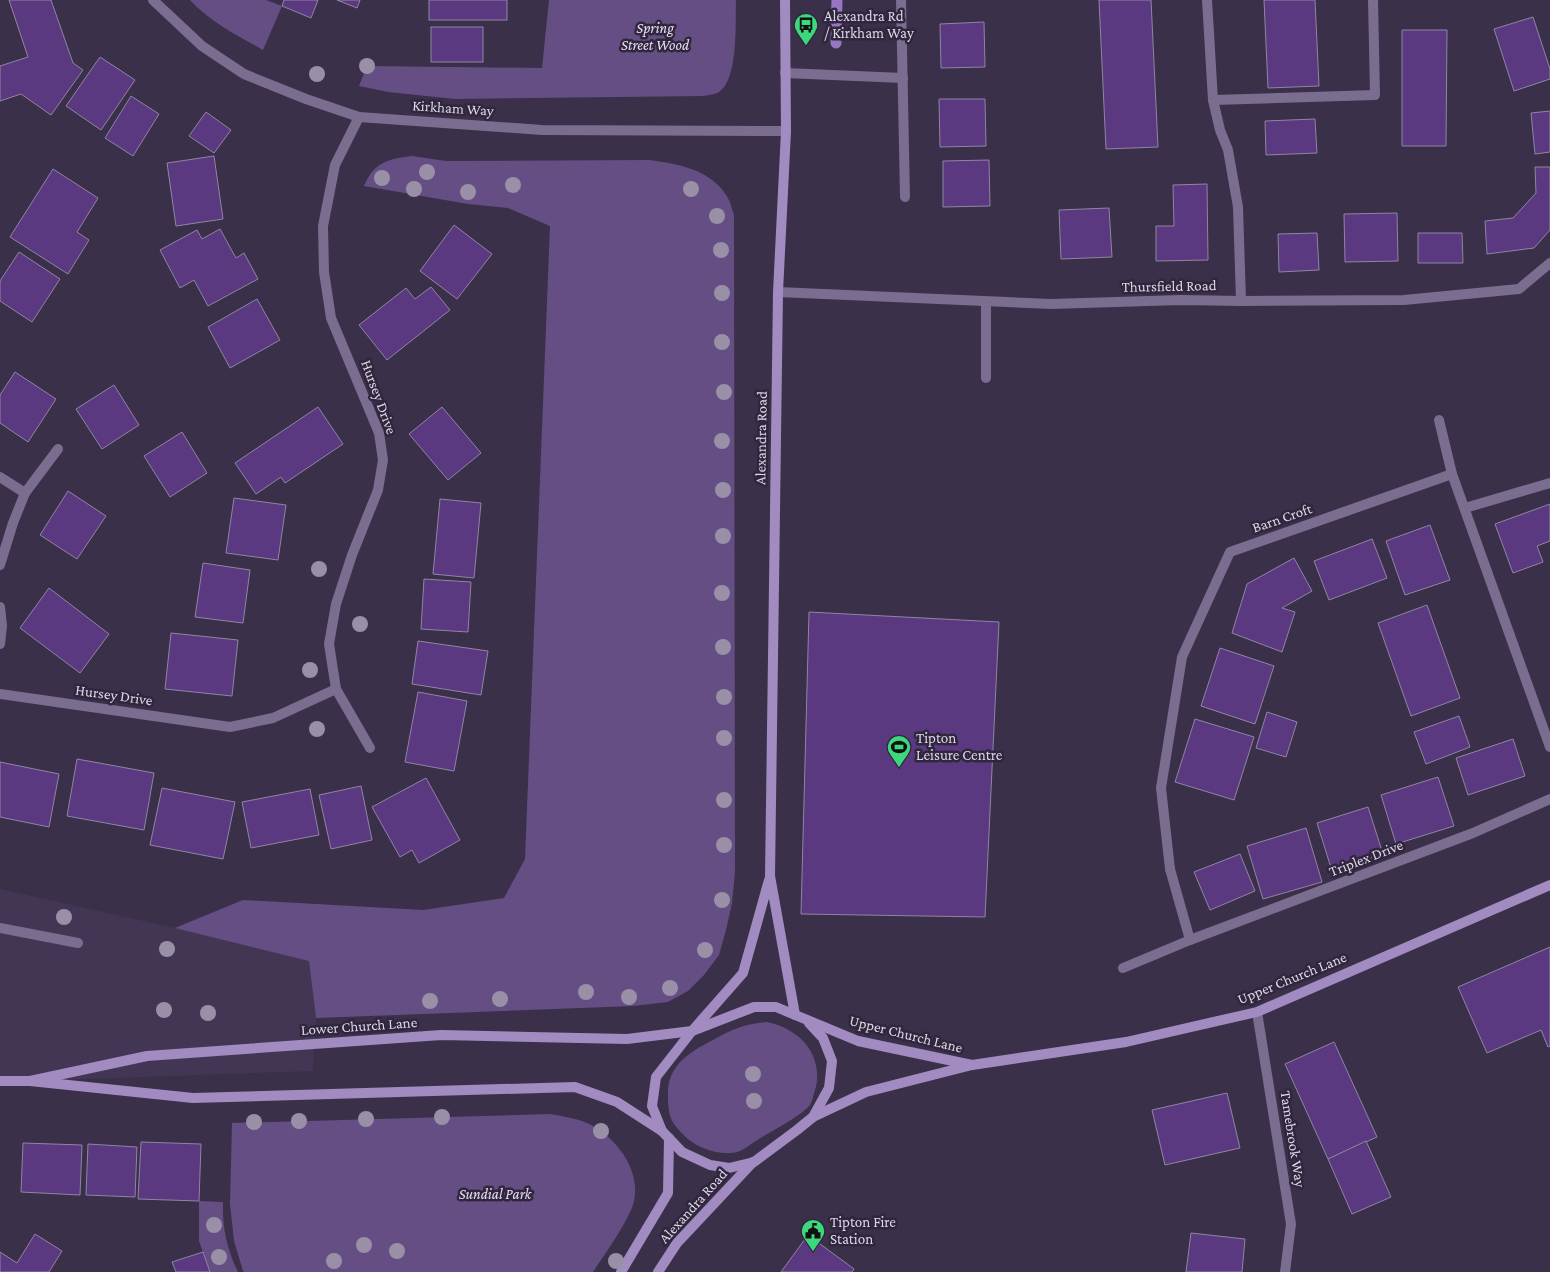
<svg xmlns="http://www.w3.org/2000/svg" width="1550" height="1272" font-family="'Crimson Pro',serif">
	<style>
		.built { fill: #433655 }
		.green { fill: #654e83 }
		.lines { fill: none; stroke-linecap: round; stroke-linejoin: round }
		.stream { stroke: #9775c3; stroke-width: 11 }
		.building { fill: #5a3981; stroke: #9085a2 }
		.service { stroke: #7a6d8f; stroke-width: 10 }
		.minor { stroke: #7a6d8f; stroke-width: 10 }
		.secondary { stroke: #a18bc0; stroke-width: 10 }
		.tree { fill: #9990a8 }
		.labels { text-anchor: middle; dominant-baseline: central; stroke-width: 5; stroke-linejoin: round; paint-order: stroke }
		.poi-label { font-size: 15px; fill: #ddd7e7; stroke: #30263e; text-anchor: start }
		.park-label { font-size: 15px; font-style: italic; fill: #e7dff5; stroke: #30263e }
		.street-label { font-size: 15px; fill: #ddd7e7; stroke: #30263e }
	</style>
	<rect width="100%" height="100%" fill="#3a3049"/>
	<polygon class="built" points="0,889 175,928 243,900 309,961 316,1018 313,1071 30,1081 0,1081"/>
	<g class="green">
		<path d="M190,0H266L282,6L263,50C238,36 210,22 190,0Z"/>
		<path d="M549,0H736C735,22 739,78 719,92C716,94 709,95 704,96L455,99L388,92L359,86L367,66L542,68Z"/>
		<path d="M412,156L446,161L649,160C679,164 714,170 729,200C731,204 732,210 734,215L735,872L732,903L726,930L719,955L704,975L688,991L668,1002L633,1006L316,1018L309,961L175,928L243,900L423,910L504,898L525,859L550,226L508,208L468,204L364,186C374,162 388,159 412,156Z"/>
		<path d="M767,1022C798,1028 823,1053 816,1087C814,1092 813,1100 810,1105C801,1116 772,1131 759,1139C753,1142 747,1148 740,1151C729,1155 716,1153 706,1149C692,1144 683,1136 674,1124C669,1116 668,1107 668,1098C666,1066 688,1053 713,1040C733,1029 744,1024 767,1022Z"/>
		<path d="M550,1114C562,1116 575,1118 587,1123C618,1137 646,1176 631,1210C621,1232 606,1252 593,1272H244L243,1271L234,1241L230,1204L232,1123Z"/>
		<path d="M199,1201L223,1202C222,1227 227,1250 238,1272H210L199,1241Z"/>
	</g>
	<g class="lines">
		<polyline class="stream" points="836,43 837,0"/>
	</g>
	<g class="building">
		<polygon points="9,0 51,0 73,63 83,70 51,115 21,94 0,101 0,66 28,57"/>
		<polygon points="284,0 318,0 311,18 282,6"/>
		<polygon points="337,0 360,0 357,8"/>
		<rect x="429" y="0" width="78" height="20"/>
		<polygon points="1099,0 1151,0 1158,147 1106,149"/>
		<polygon points="1264,0 1315,0 1319,86 1268,88"/>
		<polygon points="1533,17 1550,69 1550,79 1514,91 1494,29"/>
		<polygon points="984,22 985,67 941,68 940,24"/>
		<rect x="431" y="27" width="52" height="35"/>
		<polygon points="1402,30 1447,30 1446,146 1402,146"/>
		<polygon points="100,57 135,80 101,130 66,106"/>
		<polygon points="131,96 159,114 133,156 105,138"/>
		<polygon points="939,99 985,99 986,146 940,147"/>
		<polygon points="1550,111 1550,152 1535,154 1531,113"/>
		<polygon points="206,112 231,130 214,153 189,136"/>
		<polygon points="1315,119 1317,153 1266,155 1265,121"/>
		<polygon points="214,156 223,219 176,226 167,163"/>
		<polygon points="989,160 990,206 943,207 943,161"/>
		<polygon points="1535,167 1550,167 1550,230 1534,248 1487,254 1485,221 1513,218 1536,193"/>
		<polygon points="53,169 98,198 77,232 89,240 68,274 10,237"/>
		<polygon points="1207,184 1208,260 1156,261 1156,226 1174,226 1173,185"/>
		<polygon points="1109,208 1112,257 1061,259 1059,210"/>
		<polygon points="1397,213 1398,261 1345,262 1344,214"/>
		<polygon points="454,225 492,254 457,299 420,271"/>
		<polygon points="220,229 236,258 244,253 258,279 208,306 194,280 180,288 160,250 197,230 202,239"/>
		<polygon points="1317,233 1319,270 1279,272 1278,234"/>
		<polygon points="1418,233 1462,233 1463,263 1418,263"/>
		<polygon points="19,252 60,279 32,322 0,301 0,281"/>
		<polygon points="431,287 450,310 387,360 359,325 406,288 415,299"/>
		<polygon points="257,299 280,340 230,368 208,327"/>
		<polygon points="15,372 56,399 28,442 0,423 0,395"/>
		<polygon points="114,385 139,425 102,449 76,409"/>
		<polygon points="318,407 343,444 285,483 281,477 256,494 235,463"/>
		<polygon points="442,407 481,453 448,480 409,434"/>
		<polygon points="182,432 207,473 170,497 144,456"/>
		<polygon points="68,491 106,516 77,559 40,535"/>
		<polygon points="234,498 286,505 278,560 226,553"/>
		<polygon points="440,499 481,503 474,578 433,574"/>
		<polygon points="1550,504 1550,541 1537,546 1543,562 1513,573 1495,524"/>
		<polygon points="1430,525 1450,580 1405,595 1386,541"/>
		<polygon points="1372,539 1387,578 1329,600 1314,561"/>
		<polygon points="1294,558 1312,591 1282,608 1295,612 1282,652 1232,633 1247,584"/>
		<polygon points="203,563 250,570 243,623 195,617"/>
		<polygon points="424,579 471,582 468,632 421,629"/>
		<polygon points="49,588 109,634 80,673 20,628"/>
		<polygon points="1427,605 1460,698 1411,716 1378,623"/>
		<polygon points="809,612 999,622 985,917 801,914"/>
		<polygon points="171,633 238,640 232,696 165,689"/>
		<polygon points="418,641 488,651 481,695 412,684"/>
		<polygon points="1220,648 1274,666 1255,724 1201,706"/>
		<polygon points="418,692 467,701 454,771 405,762"/>
		<polygon points="1267,712 1297,722 1286,757 1256,748"/>
		<polygon points="1459,716 1470,747 1426,764 1414,732"/>
		<polygon points="1195,719 1254,737 1234,800 1175,782"/>
		<polygon points="1513,739 1525,776 1468,795 1456,758"/>
		<polygon points="77,759 154,773 144,830 67,816"/>
		<polygon points="0,762 59,774 49,827 0,817"/>
		<polygon points="1438,777 1454,826 1396,844 1381,795"/>
		<polygon points="426,778 460,840 419,863 412,850 400,857 372,807"/>
		<polygon points="361,786 372,840 331,849 319,795"/>
		<polygon points="162,788 235,802 223,859 150,845"/>
		<polygon points="310,789 319,835 251,848 242,802"/>
		<polygon points="1368,807 1383,854 1332,871 1317,823"/>
		<polygon points="1306,828 1322,882 1263,899 1247,846"/>
		<polygon points="1240,854 1255,891 1210,910 1194,872"/>
		<polygon points="1550,947 1550,1046 1548,1047 1541,1030 1487,1053 1458,987"/>
		<polygon points="1334,1042 1377,1137 1328,1159 1285,1064"/>
		<polygon points="1227,1093 1240,1148 1165,1165 1152,1110"/>
		<polygon points="1366,1141 1391,1197 1352,1214 1328,1159"/>
		<polygon points="141,1142 201,1144 199,1201 138,1199"/>
		<polygon points="23,1143 82,1145 80,1195 21,1192"/>
		<polygon points="88,1144 137,1147 135,1197 86,1195"/>
		<polygon points="1191,1233 1245,1239 1242,1272 1186,1272"/>
		<polygon points="35,1234 62,1251 49,1272 0,1272 0,1252 17,1263"/>
		<polygon points="808,1235 854,1269 852,1272 781,1272"/>
		<polygon points="203,1252 210,1272 176,1272 172,1262"/>
	</g>
	<g class="lines">
		<g class="service">
			<polyline points="901,0 905,197"/>
			<polyline points="1207,0 1213,100 1220,130 1228,150 1238,207 1241,301"/>
			<polyline points="785,73 903,78"/>
			<polyline points="1213,100 1375,95 1373,0"/>
			<polyline points="986,302 986,378"/>
			<polyline points="1465,508 1550,483"/>
			<polyline points="1170,869 1161,788 1182,657 1230,552 1452,474"/>
			<polyline points="0,928 78,943"/>
		</g>
		<g class="minor">
			<polyline points="153,0 202,46 244,74 306,99 359,117 542,130 786,131"/>
			<polyline points="359,117 335,165 323,226 324,272 331,318 379,433 383,460 378,490 352,555 336,604 329,644 336,689 370,748"/>
			<polyline points="778,292 1051,304 1181,300 1241,301 1404,300 1519,289 1550,263"/>
			<polyline points="1439,420 1452,474 1550,747"/>
			<polyline points="0,477 25,493"/>
			<polyline points="0,565 13,523 25,493 58,449"/>
			<polyline points="0,607 2,626 0,644"/>
			<polyline points="0,694 230,727 273,718 336,689"/>
			<polyline points="1170,869 1190,940"/>
			<polyline points="1123,968 1190,940 1473,833 1550,799"/>
			<polyline points="1257,1012 1291,1224 1285,1272"/>
		</g>
		<g class="secondary">
			<polyline points="785,0 786,131 778,292 770,876 795,1015"/>
			<polyline points="769,880 743,973 692,1031 656,1077 652,1106 662,1131 682,1152 710,1165 729,1168 754,1162 797,1130 813,1117 829,1088 832,1061 823,1038 809,1023"/>
			<polyline points="0,1081 30,1081 193,1098 575,1087 617,1102 662,1131"/>
			<polyline points="30,1081 147,1056 441,1035 627,1039 692,1031 754,1007 776,1007 858,1041 972,1065"/>
			<polyline points="813,1117 866,1092 972,1065 1126,1042 1257,1012 1550,885"/>
			<polyline points="621,1272 668,1193 669,1138"/>
			<polyline points="658,1272 677,1243 753,1162"/>
		</g>
	</g>
	<g class="tree">
		<circle cx="367" cy="66" r="8"/>
		<circle cx="317" cy="74" r="8"/>
		<circle cx="427" cy="172" r="8"/>
		<circle cx="382" cy="178" r="8"/>
		<circle cx="513" cy="185" r="8"/>
		<circle cx="414" cy="189" r="8"/>
		<circle cx="691" cy="189" r="8"/>
		<circle cx="468" cy="192" r="8"/>
		<circle cx="717" cy="216" r="8"/>
		<circle cx="721" cy="250" r="8"/>
		<circle cx="722" cy="293" r="8"/>
		<circle cx="722" cy="342" r="8"/>
		<circle cx="724" cy="392" r="8"/>
		<circle cx="722" cy="441" r="8"/>
		<circle cx="723" cy="490" r="8"/>
		<circle cx="723" cy="536" r="8"/>
		<circle cx="319" cy="569" r="8"/>
		<circle cx="722" cy="593" r="8"/>
		<circle cx="360" cy="624" r="8"/>
		<circle cx="723" cy="647" r="8"/>
		<circle cx="310" cy="670" r="8"/>
		<circle cx="724" cy="697" r="8"/>
		<circle cx="317" cy="729" r="8"/>
		<circle cx="724" cy="738" r="8"/>
		<circle cx="724" cy="800" r="8"/>
		<circle cx="724" cy="845" r="8"/>
		<circle cx="722" cy="900" r="8"/>
		<circle cx="64" cy="917" r="8"/>
		<circle cx="167" cy="949" r="8"/>
		<circle cx="705" cy="950" r="8"/>
		<circle cx="670" cy="988" r="8"/>
		<circle cx="586" cy="992" r="8"/>
		<circle cx="629" cy="997" r="8"/>
		<circle cx="500" cy="999" r="8"/>
		<circle cx="430" cy="1001" r="8"/>
		<circle cx="164" cy="1010" r="8"/>
		<circle cx="208" cy="1013" r="8"/>
		<circle cx="753" cy="1074" r="8"/>
		<circle cx="754" cy="1101" r="8"/>
		<circle cx="442" cy="1117" r="8"/>
		<circle cx="366" cy="1119" r="8"/>
		<circle cx="299" cy="1121" r="8"/>
		<circle cx="254" cy="1122" r="8"/>
		<circle cx="601" cy="1131" r="8"/>
		<circle cx="214" cy="1225" r="8"/>
		<circle cx="364" cy="1245" r="8"/>
		<circle cx="397" cy="1251" r="8"/>
		<circle cx="219" cy="1257" r="8"/>
		<circle cx="334" cy="1261" r="8"/>
		<circle cx="616" cy="1261" r="8"/>
	</g>
	<defs>
		<g id="bus-pin" transform="scale(1.25)"><path d="M0 17L-7.5 6A9.5 9.5 0 1 1 7.5 6Z" fill="#3dd77e" stroke="#30263e"/><path d="M-5-6H5V4H4V6H2V4H-2V6H-4V4H-5ZM-3.5-4V0h7V-4ZM-3.5 1.2v1.5H-2V1.2ZM2 1.2v1.5H3.5V1.2Z" fill="#111"/></g>
		<g id="stadium-pin" transform="scale(1.25)"><path d="M0 17L-7.5 6A9.5 9.5 0 1 1 7.5 6Z" fill="#3dd77e" stroke="#30263e"/><path d="M0-5a6.5 5 0 1 0 0 10a6.5 5 0 1 0 0-10ZM-3.5-1.8h7v3.6h-7Z" fill="#111"/></g>
		<g id="civic-pin" transform="scale(1.25)"><path d="M0 17L-7.5 6A9.5 9.5 0 1 1 7.5 6Z" fill="#3dd77e" stroke="#30263e"/><path d="M-.6-6.5H3V-4.5H.6V-3L4-1V1h2V6H-6V1h2V-1L-.6-3ZM-1.2 2.5V6h2.4V2.5Z" fill="#111"/></g>
	</defs>
	<g fill-rule="evenodd">
		<use href="#bus-pin" x="806" y="25"/>
		<use href="#stadium-pin" x="899" y="747"/>
		<use href="#civic-pin" x="813" y="1231"/>
	</g>
	<g class="labels">
		<g class="poi-label">
			<text x="824" y="16">Alexandra Rd<tspan x="824" dy="17">/ Kirkham Way</tspan></text>
			<text x="916" y="738">Tipton<tspan x="916" dy="17">Leisure Centre</tspan></text>
			<text x="830" y="1222">Tipton Fire<tspan x="830" dy="17">Station</tspan></text>
		</g>
		<g class="park-label">
			<text x="655" y="28">Spring<tspan x="655" dy="17">Street Wood</tspan></text>
			<text x="495" y="1194">Sundial Park</text>
		</g>
		<g class="street-label">
			<text transform="translate(453 108) rotate(4)">Kirkham Way</text>
			<text transform="translate(1169 286) rotate(-1)">Thursfield Road</text>
			<text transform="translate(379 397) rotate(70)">Hursey Drive</text>
			<text transform="translate(761 438) rotate(-89)">Alexandra Road</text>
			<text transform="translate(1282 518) rotate(-19)">Barn Croft</text>
			<text transform="translate(114 695) rotate(8)">Hursey Drive</text>
			<text transform="translate(1366 858) rotate(-21)">Triplex Drive</text>
			<text transform="translate(1292 978) rotate(-22)">Upper Church Lane</text>
			<text transform="translate(359 1026) rotate(-4)">Lower Church Lane</text>
			<text transform="translate(906 1034) rotate(14)">Upper Church Lane</text>
			<text transform="translate(1293 1139) rotate(81)">Tamebrook Way</text>
			<text transform="translate(693 1206) rotate(-48)">Alexandra Road</text>
		</g>
	</g>
</svg>
